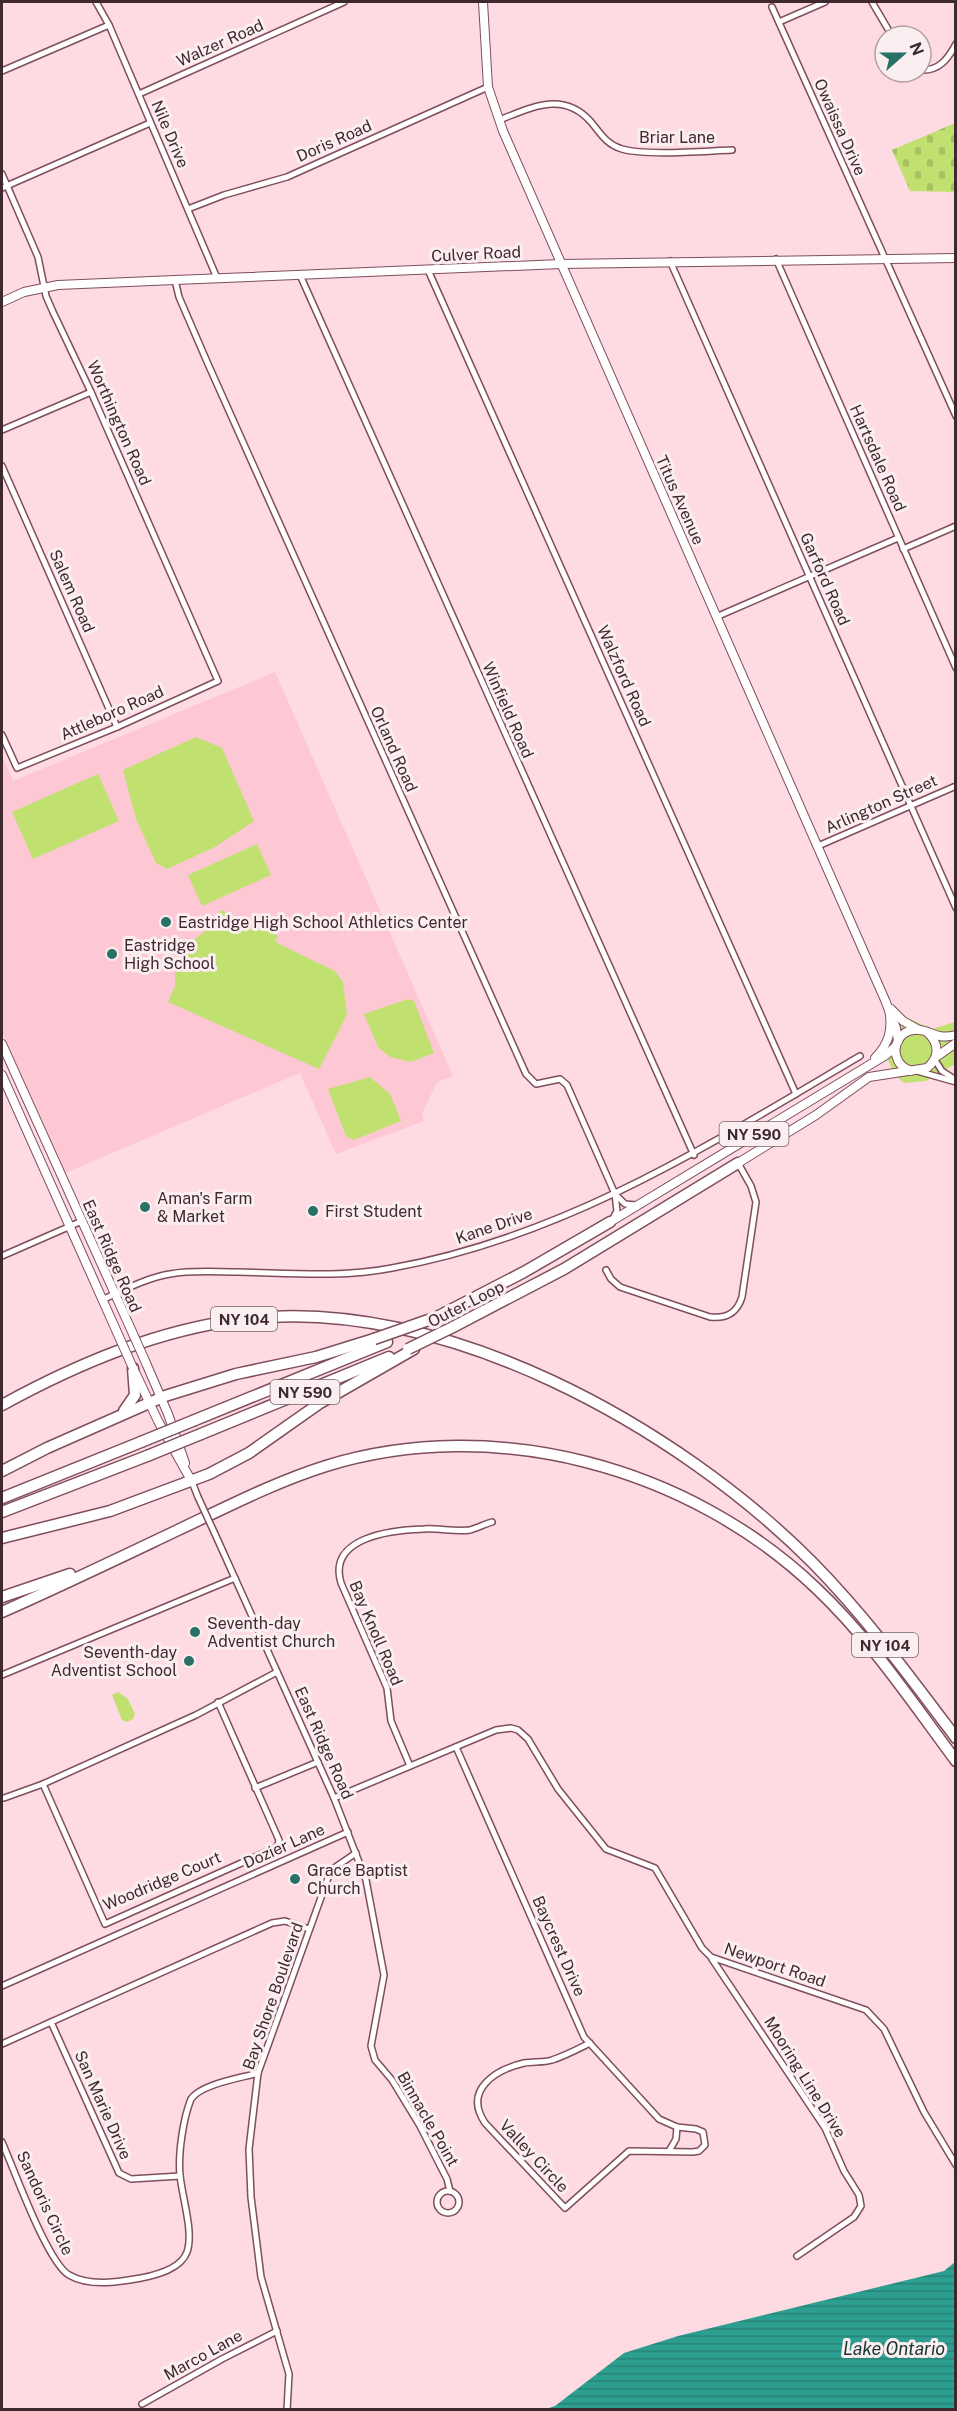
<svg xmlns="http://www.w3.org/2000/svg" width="957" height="2411" font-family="'Public Sans',sans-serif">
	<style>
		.built { fill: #fdc8d4 }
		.green { fill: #c0e070 }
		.cemetery { fill: url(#cemetery-stones) }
		.water { fill: url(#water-rules) }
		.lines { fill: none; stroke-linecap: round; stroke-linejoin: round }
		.minor-casing { stroke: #7f4e5b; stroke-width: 8 }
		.secondary-casing { stroke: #7f4e5b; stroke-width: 10 }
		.primary-casing { stroke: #7f4e5b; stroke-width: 10 }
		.motorway-casing { stroke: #7f4e5b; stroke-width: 13 }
		.minor { stroke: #fff; stroke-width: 5 }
		.secondary { stroke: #fff; stroke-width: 8 }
		.primary { stroke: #fff; stroke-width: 8 }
		.motorway { stroke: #fff; stroke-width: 10 }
		.minor-bridge-casing { stroke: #7f4e5b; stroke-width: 8; stroke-linecap: butt }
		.secondary-bridge-casing { stroke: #7f4e5b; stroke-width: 10; stroke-linecap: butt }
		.motorway-bridge-casing { stroke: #7f4e5b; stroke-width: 13; stroke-linecap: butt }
		.minor-bridge { stroke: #fff; stroke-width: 5 }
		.secondary-bridge { stroke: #fff; stroke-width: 8 }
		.motorway-bridge { stroke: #fff; stroke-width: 10 }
		.poi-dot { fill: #297066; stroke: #fbeef1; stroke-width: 2 }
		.labels { text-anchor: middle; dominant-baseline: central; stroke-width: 6; stroke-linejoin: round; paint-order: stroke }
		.shield { fill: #fbeef1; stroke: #776468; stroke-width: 1.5 }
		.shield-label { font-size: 15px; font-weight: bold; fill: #3f292e }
		.street-label { font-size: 16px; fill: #3f292e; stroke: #fbeef1 }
		.poi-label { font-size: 16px; fill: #3f292e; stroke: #fbeef1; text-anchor: start }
		.water-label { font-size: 18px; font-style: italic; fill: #163732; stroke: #fbeef1 }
	</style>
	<defs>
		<pattern id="cemetery-stones" width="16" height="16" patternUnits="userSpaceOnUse" patternTransform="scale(1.5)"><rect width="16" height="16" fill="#c0e070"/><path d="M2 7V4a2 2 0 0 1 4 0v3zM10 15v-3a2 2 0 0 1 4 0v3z" fill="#a6c061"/></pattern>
		<pattern id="water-rules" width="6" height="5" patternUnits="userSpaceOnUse" patternTransform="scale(1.5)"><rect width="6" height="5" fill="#2d9f91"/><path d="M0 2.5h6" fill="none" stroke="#288277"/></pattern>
	</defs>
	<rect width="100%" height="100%" fill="#fedae2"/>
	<polygon class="built" points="275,672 453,1076 437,1082 422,1114 424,1121 336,1154 300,1073 65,1173 2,1032 2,755 13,781"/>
	<g class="green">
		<polygon points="196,737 222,748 254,821 215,847 167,869 156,863 136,819 123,770"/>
		<polygon points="98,774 119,821 33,859 12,812"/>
		<polygon points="257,844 271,875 202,906 188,875"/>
		<polygon points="221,910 278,936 275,942 335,971 343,982 347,1015 319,1069 168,1002 175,986 175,965 186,946 205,931"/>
		<polygon points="408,999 414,1001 434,1053 411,1062 390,1057 378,1047 364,1014"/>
		<path d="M906,1017L932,1029L955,1022V1064L926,1081L904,1083C892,1074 878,1046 887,1031C891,1026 901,1021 906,1017Z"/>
		<polygon points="370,1077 390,1094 401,1121 354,1140 346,1136 328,1089"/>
		<polygon points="118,1692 128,1699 135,1714 133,1719 127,1722 122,1720 112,1695"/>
	</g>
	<polygon class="cemetery" points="955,123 955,192 910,191 892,150"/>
	<polygon class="water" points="955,2262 955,2409 546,2409 555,2406 624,2353 678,2336 944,2271"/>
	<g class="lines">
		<g class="minor-casing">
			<g id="minor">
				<polyline points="96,2 109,25 217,278"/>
				<polyline points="872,2 892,36"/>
				<polyline points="772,7 956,416"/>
				<polyline points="779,22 825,2"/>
				<path d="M921,70C939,71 948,59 956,44"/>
				<polyline points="2,71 109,25"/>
				<polyline points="139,94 344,2"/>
				<path d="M499,120C531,108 563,90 591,122C601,134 606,144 622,149C647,156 704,151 732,150"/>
				<polyline points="2,174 38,257 46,296 53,312 91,392 218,681 117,727 17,768 2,735"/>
				<polyline points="2,188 150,123"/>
				<polyline points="188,209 224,195 287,177 488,87"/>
				<polyline points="776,259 956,668"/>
				<polyline points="670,261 956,908"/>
				<polyline points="428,270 796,1094"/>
				<polyline points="300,275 694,1155"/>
				<polyline points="175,280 179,297 208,364 526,1074 536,1084 560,1079 567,1085 615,1194 617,1211 612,1220"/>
				<polyline points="2,430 91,392"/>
				<polyline points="2,466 117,727"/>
				<polyline points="903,549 956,526"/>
				<polyline points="716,617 898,538"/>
				<polyline points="818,846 956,786"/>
				<polyline points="935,1060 942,1071 956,1080"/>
				<polyline points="917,1071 956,1082"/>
				<polyline points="616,1195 625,1204 636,1205"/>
				<polyline points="2,1256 82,1221"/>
				<path d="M606,1270L611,1279L620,1287L710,1317C727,1319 737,1313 742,1297L756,1202L751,1186L738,1163"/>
				<path d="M102,1300C124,1290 146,1278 170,1274C192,1270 215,1272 238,1272C289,1273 341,1278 392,1268C565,1237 711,1144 860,1056"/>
				<polyline points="192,1482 198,1497"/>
				<polyline points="215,1534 334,1798 366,1880 384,1975 371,2046 375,2060 392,2080 420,2126 447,2179 450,2191"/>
				<polyline points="2,1675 235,1578"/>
				<path d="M456,1747L584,2037L659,2119L677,2127L696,2129L703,2132L705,2145L699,2151L693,2152L629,2151L565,2208L485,2123C463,2090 495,2070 524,2063C533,2061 543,2063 552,2060C565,2056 578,2049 590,2043"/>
				<path d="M410,1766L391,1721L387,1688L341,1583C327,1537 392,1530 424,1529C439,1528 455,1532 470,1530C477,1528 485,1524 492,1522"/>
				<polyline points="43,1784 105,1924 275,1848 278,1845 279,1840 218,1702"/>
				<polyline points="255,1788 318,1762"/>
				<polyline points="4,1798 43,1784 196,1715 277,1672"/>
				<polyline points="334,1798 496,1730 511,1728 518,1730 528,1739 558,1789 606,1849 655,1868 702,1948 711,1957 866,2010 884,2029 924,2112 956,2165"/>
				<polyline points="712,1959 825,2128 844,2171 859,2195 861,2206 854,2217 797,2256"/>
				<polyline points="2,1986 348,1832"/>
				<polyline points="51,2022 119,2173 131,2179 180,2176"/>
				<polyline points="2,2044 272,1923 285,1921 309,1929"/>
				<path d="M2,2142C14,2169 47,2262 69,2275C90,2287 119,2282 141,2278C156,2275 181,2269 187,2252C194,2232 182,2197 180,2175C178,2154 183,2119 191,2099C201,2084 241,2078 258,2073"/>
				<polyline points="669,2151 676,2139 677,2127"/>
				<circle cx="448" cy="2202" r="11"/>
				<polyline points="142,2404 222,2359 277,2331"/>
				<polyline points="287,2410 289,2374 261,2277 251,2197 249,2149 258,2073 328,1878 334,1868 356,1853"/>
			</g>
		</g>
		<g class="secondary-casing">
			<g id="secondary">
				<polyline points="483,2 488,87 503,131 885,1000 896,1028 898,1041"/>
				<polyline points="2,302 24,292 58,285 175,280 561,264 956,258"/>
				<polyline points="891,1009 903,1021 919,1030"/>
				<polyline points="2,1044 129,1325"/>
				<polyline points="2,1075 116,1330"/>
				<polyline points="146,1363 168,1414 185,1463"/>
				<polyline points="136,1374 158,1421 192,1482"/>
			</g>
		</g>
		<g class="primary-casing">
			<g id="primary">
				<polyline points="936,1057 956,1043"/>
				<path d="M875,1058C889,1044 893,1029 889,1009"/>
				<path d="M911,1071C904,1068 899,1065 897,1058C892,1046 900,1031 914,1030C930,1028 934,1041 956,1035"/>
				<path d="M738,1163L816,1115L869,1077L927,1068C939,1058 940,1044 928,1033"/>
				<polyline points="610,1222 886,1055 896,1046"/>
			</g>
		</g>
		<g class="motorway-casing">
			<g id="motorway">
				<polyline points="437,1317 524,1272 610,1222"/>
				<polyline points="453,1327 564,1269 738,1163"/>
				<path d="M2,1405C77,1364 159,1329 245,1319C442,1295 678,1427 813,1563C866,1617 911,1678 956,1738"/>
				<polyline points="124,1411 135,1395 133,1368"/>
				<polyline points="195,1420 387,1342"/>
				<polyline points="201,1434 389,1357"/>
				<polyline points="2,1471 47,1448 165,1396 236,1374 316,1357 374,1339"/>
				<polyline points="2,1498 141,1442"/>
				<polyline points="2,1512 147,1456"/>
				<polyline points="2,1538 110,1511 209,1474 249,1453 320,1403 414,1349"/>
				<polyline points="2,1597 70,1574"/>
				<path d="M2,1612C61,1586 119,1558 178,1530C227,1507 275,1482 326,1466C495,1414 689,1467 816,1588C870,1639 912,1702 956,1761"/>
			</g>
		</g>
		<use href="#minor" class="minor"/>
		<use href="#secondary" class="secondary"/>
		<use href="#primary" class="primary"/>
		<use href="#motorway" class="motorway"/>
		<g class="minor-bridge-casing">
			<polyline id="minor-bridge" points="198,1497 215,1534"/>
		</g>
		<g class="secondary-bridge-casing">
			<g id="secondary-bridge">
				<polyline points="129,1325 146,1363"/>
				<polyline points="116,1330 133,1368"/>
			</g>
		</g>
		<g class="motorway-bridge-casing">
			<g id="motorway-bridge">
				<polyline points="374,1339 437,1317"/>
				<polyline points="408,1349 453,1327"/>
				<polyline points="141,1442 195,1420"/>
				<polyline points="147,1456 201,1434"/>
			</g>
		</g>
		<use href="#minor-bridge" class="minor-bridge"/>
		<use href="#secondary-bridge" class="secondary-bridge"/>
		<use href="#motorway-bridge" class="motorway-bridge"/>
	</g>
	<g class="poi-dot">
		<circle cx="166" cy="922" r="6"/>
		<circle cx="112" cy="954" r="6"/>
		<circle cx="145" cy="1207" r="6"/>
		<circle cx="313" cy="1211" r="6"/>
		<circle cx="195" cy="1632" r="6"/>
		<circle cx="189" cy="1661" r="6"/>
		<circle cx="295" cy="1879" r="6"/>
	</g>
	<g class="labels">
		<g class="shield">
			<rect x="719.5" y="1122" width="69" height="24" rx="4.5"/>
			<rect x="211" y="1307" width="66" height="24" rx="4.5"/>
			<rect x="270.5" y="1380" width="69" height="24" rx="4.5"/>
			<rect x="852" y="1633" width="66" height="24" rx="4.5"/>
		</g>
		<g class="shield-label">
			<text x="754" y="1134">NY 590</text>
			<text x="244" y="1319">NY 104</text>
			<text x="305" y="1392">NY 590</text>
			<text x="885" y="1645">NY 104</text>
		</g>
		<g class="street-label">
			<text transform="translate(220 43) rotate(-24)">Walzer Road</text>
			<text transform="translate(840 127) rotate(66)">Owaissa Drive</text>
			<text transform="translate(170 134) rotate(67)">Nile Drive</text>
			<text x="677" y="137">Briar Lane</text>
			<text transform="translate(334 141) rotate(-24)">Doris Road</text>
			<text transform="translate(476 254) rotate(-3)">Culver Road</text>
			<text transform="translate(119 423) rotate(66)">Worthington Road</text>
			<text transform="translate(878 458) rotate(66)">Hartsdale Road</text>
			<text transform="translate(680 500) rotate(66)">Titus Avenue</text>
			<text transform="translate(825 579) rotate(66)">Garford Road</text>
			<text transform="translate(72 591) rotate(66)">Salem Road</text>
			<text transform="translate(624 676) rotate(66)">Walzford Road</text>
			<text transform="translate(508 710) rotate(66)">Winfield Road</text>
			<text transform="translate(112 713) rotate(-24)">Attleboro Road</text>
			<text transform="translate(394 749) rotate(66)">Orland Road</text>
			<text transform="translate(881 804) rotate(-24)">Arlington Street</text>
			<text transform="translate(494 1226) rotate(-19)">Kane Drive</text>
			<text transform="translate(112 1256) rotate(66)">East Ridge Road</text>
			<text transform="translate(466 1304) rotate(-27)">Outer Loop</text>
			<text transform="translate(376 1633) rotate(67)">Bay Knoll Road</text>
			<text transform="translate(324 1743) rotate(66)">East Ridge Road</text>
			<text transform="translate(284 1846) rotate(-24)">Dozier Lane</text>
			<text transform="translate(162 1881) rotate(-23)">Woodridge Court</text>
			<text transform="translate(559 1946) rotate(66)">Baycrest Drive</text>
			<text transform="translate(775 1965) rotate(19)">Newport Road</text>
			<text transform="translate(273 1996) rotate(-71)">Bay Shore Boulevard</text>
			<text transform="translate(805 2077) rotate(58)">Mooring Line Drive</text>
			<text transform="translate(103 2105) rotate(66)">San Marie Drive</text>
			<text transform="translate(428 2119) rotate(60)">Binnacle Point</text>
			<text transform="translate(534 2156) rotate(47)">Valley Circle</text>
			<text transform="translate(45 2203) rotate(65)">Sandoris Circle</text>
			<text transform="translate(203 2355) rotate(-29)">Marco Lane</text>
		</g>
		<g class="poi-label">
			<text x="178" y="922">Eastridge High School Athletics Center</text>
			<text x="124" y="945">Eastridge<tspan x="124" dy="18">High School</tspan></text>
			<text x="157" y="1198">Aman's Farm<tspan x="157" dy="18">&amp; Market</tspan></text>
			<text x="325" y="1211">First Student</text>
			<text x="207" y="1623">Seventh-day<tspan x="207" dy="18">Adventist Church</tspan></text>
			<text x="177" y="1652" text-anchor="end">Seventh-day<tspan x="177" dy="18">Adventist School</tspan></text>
			<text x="307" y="1870">Grace Baptist<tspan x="307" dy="18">Church</tspan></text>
		</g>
		<g class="water-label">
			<text x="894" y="2348">Lake Ontario</text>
		</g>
	</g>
	<rect width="957" height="2411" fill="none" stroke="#3f292e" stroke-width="6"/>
	<g transform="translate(903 54) rotate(69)"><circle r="28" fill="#fbeef1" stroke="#b09fa3" stroke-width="1.5"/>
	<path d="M0-4.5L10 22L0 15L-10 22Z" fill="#297066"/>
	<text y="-9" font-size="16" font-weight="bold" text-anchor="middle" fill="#3f292e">N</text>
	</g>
</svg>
